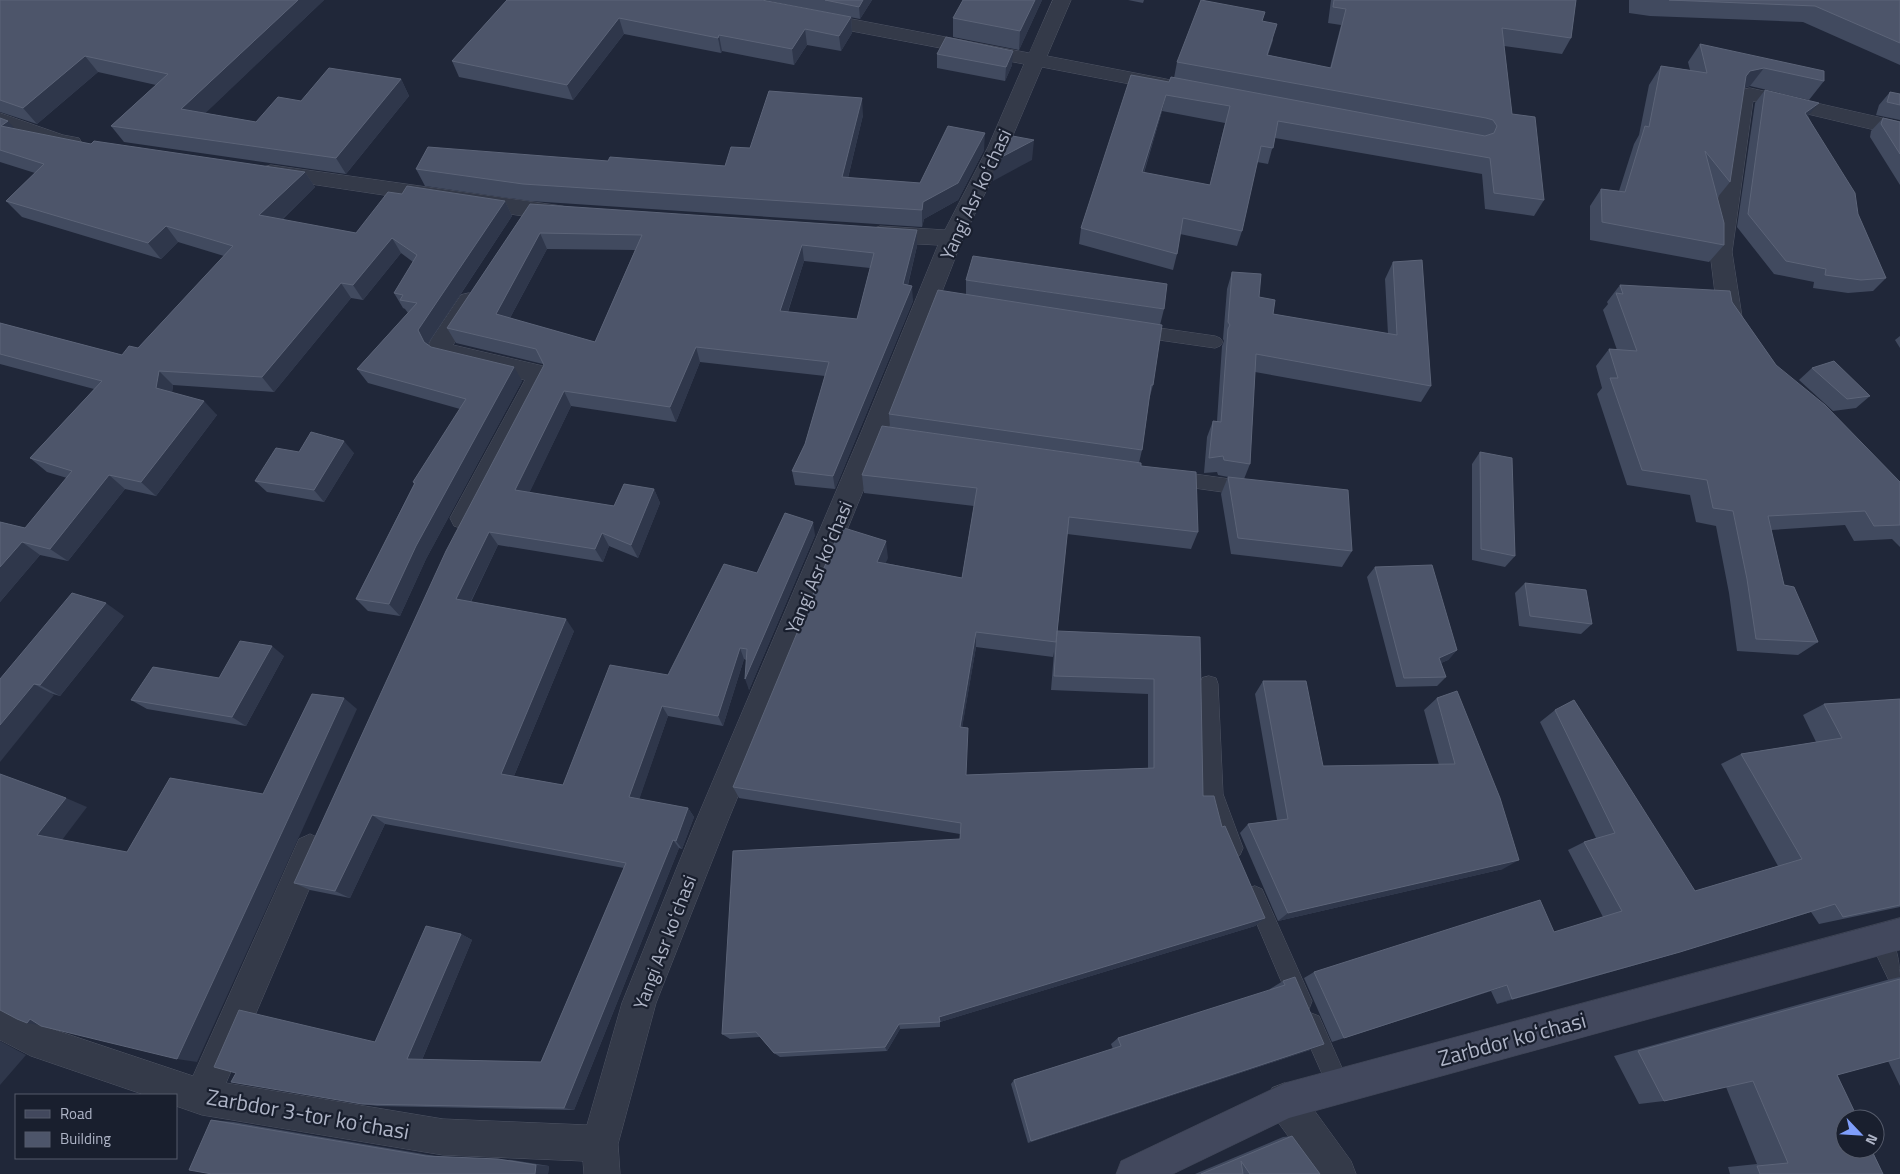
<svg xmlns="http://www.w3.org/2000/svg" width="1900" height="1174" font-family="'Titillium Web',sans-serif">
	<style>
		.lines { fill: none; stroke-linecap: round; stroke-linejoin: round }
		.lane-casing { stroke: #4e5464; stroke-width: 1 }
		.street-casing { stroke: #4e5464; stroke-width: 1 }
		.secondary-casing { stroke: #3d4353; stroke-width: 1 }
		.lane { fill: #343a49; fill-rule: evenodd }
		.street { fill: #343a49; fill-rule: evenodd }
		.secondary { fill: #42485d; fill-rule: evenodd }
		.wall { fill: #414a5f; fill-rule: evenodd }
		.shaded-wall { fill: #2f374b }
		.building { fill: #4d556a; stroke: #5c6478; fill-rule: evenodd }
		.labels { text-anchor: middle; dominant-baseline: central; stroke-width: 4.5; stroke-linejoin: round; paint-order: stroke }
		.street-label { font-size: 19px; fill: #aeb4c6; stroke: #191f2e }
		.near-street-label { font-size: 22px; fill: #aeb4c6; stroke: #191f2e }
	</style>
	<rect width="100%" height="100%" fill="#202739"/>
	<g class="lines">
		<g class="lane-casing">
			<g id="lane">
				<polygon points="1138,325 1215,336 1220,338 1223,342 1220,346 1215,348 1138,337 1133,335 1131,331 1133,327"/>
				<polygon points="1173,471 1244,481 1250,483 1252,488 1250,493 1244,495 1173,485 1167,483 1165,478 1167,473"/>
				<polygon points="1209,676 1216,678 1218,684 1223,794 1243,848 1240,855 1233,858 1226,855 1203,794 1200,684 1202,678"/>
				<polygon points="1255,886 1262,889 1312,1001 1309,1009 1301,1012 1293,1009 1245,896 1248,889"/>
				<path d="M1879,929C1900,938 1900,969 1900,990L1892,987L1869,939L1872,932Z"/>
				<polygon points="1311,1013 1319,1016 1350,1086 1347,1094 1339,1097 1331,1094 1300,1024 1303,1016"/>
			</g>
		</g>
		<g class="street-casing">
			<g id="street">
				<polygon points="1053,0 1071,0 1047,56 1166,79 1173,81 1176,85 1173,89 1166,91 1042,67 1008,147 963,238 886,435 727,823 656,1003 618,1144 620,1174 584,1174 583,1161 443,1155 202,1115 176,1106 176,1095 145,1095 31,1056 0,1040 0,1003 40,1025 193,1076 299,839 310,834 321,839 326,850 226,1083 443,1119 587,1125 622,1003 695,823 860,435 938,245 880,242 872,239 869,234 872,229 880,226 945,230 988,147 1024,64 815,24 808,22 806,18 808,14 815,12 1029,53"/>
				<polygon points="1750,88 1900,122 1900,136 1753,101 1732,252 1742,317 1747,326 1743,332 1735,335 1727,332 1718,318 1710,252 1734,95 1737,91"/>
				<path d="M0,113L63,135L79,138L82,143L79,148C58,153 21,135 0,127Z"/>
				<polygon points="271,165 562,206 570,208 573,213 570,218 562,220 530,217 264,177 260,172 264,167"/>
				<polygon points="469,293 477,295 481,301 453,345 543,366 550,379 472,526 463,529 454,526 450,518 525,380 449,363 435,356 429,344 432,338 461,295"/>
				<polygon points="1285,1083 1298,1088 1351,1161 1356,1174 1316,1174 1272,1114 1267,1101 1272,1088"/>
			</g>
		</g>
		<g class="secondary-casing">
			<polygon id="secondary" points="1900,918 1900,950 1289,1118 1173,1174 1116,1174 1121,1161 1285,1083"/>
		</g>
		<use href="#lane" class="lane"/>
		<use href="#street" class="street"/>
		<use href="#secondary" class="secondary"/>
	</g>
	<g class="wall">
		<polygon points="0,0 324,0 205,113 256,122 301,101 401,79 409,96 346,174 124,142 111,126 156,85 98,72 37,124 0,112"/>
		<polygon points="507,0 851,17 852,33 841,51 807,45 794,65 722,51 721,53 624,34 573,100 459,77 452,61"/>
		<polygon points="764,0 872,0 860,19"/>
		<polygon points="1042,0 1019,50 953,37 953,18"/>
		<polygon points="1128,0 1144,0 1143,3"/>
		<path d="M1331,0H1576L1571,38L1562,54L1504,46L1512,114L1544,200L1534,216L1485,209L1482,174L1275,138L1268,164L1257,162L1242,231L1237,246L1180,234L1177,254L1173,270L1079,244L1081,228L1169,82L1174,78L1177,62L1263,21L1273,40L1268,55L1330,68L1341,25L1328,23ZM1162,111L1225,123L1210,185L1144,173Z"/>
		<polygon points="1629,0 1900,0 1900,65 1803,22 1650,16 1629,13"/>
		<polygon points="1700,44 1824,81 1809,100 1750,86 1744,88 1730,182 1717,198 1724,245 1709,262 1590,240 1590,206 1601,189 1619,191 1634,144 1639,135 1649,85 1661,66 1690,70 1688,62"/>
		<polygon points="937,54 1012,65 1005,81 937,68"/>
		<polygon points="1765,90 1808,116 1858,214 1886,278 1873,291 1848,293 1813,288 1814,282 1774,274 1737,227 1755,103"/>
		<polygon points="1890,92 1900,94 1900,120 1876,115 1879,105"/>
		<polygon points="863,115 848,178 920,183 984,150 958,200 924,219 922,227 530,201 425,186 416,169 608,161 725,166 750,148"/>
		<polygon points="0,118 15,129 91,144 305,172 315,187 282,220 356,233 402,194 505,201 512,216 428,344 431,347 522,381 426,559 400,616 368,611 356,599 414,484 413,482 460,409 368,383 357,369 408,313 405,309 403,308 394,293 413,262 401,253 363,300 351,298 274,392 173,385 172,393 217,415 156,496 125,489 68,561 40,555 0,602 0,522 25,528 67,478 47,472 30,458 94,389 0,364 0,323 122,355 138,348 224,256 178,242 161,259 22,217 6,201 35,173 0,162"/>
		<polygon points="1883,118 1900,122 1900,185 1870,137 1871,131"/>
		<path d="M530,204L917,246L908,285L913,301L835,489L795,485L792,471L805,444L825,376L700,362L676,422L571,406L529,493L614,506L654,489L660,503L638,558L609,546L603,562L498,545L471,602L574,631L514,776L563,785L668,675L757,573L815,535L749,690L746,660L744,659L723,726L668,716L639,799L688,808L694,817L682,849L679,848L574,1110L377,1106L362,1104L375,1042L461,934L472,940L422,1060L541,1062L624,868L385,824L350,898L310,890L294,883L544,366L543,364L456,343L447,328ZM547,249L635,250L595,342L510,318ZM804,261L870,268L857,319L788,312Z"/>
		<polygon points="1393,262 1431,386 1421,402 1255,372 1250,464 1244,479 1352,551 1342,567 1231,554 1221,494 1228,477 1218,475 1217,472 1204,473 1207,437 1213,421 1217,421 1222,346 1224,341 1223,339 1227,289 1232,272 1259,297 1273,314 1388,334 1385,279"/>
		<path d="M966,280L1164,309L1160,325L1153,385L1149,400L1142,450L1139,463L1198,532L1191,549L1067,534L1057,634L1200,637L1203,796L1222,827L1265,918L1255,926L940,1022V1027L900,1029L887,1051L780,1057L774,1053L760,1037L730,1039L722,1034L960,839V834L739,798L733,787L888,558L885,563L962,578L974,506L864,493L862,475L890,427L889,414L966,295ZM976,647L1053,657L1054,652L1051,690L1148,694V768L966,775L962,727Z"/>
		<polygon points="1620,285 1732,302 1776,365 1900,482 1900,547 1892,539 1854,541 1845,525 1771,530 1784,585 1818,642 1798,655 1737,651 1729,593 1716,526 1696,522 1690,495 1627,485 1597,394 1602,388 1596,366 1609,349 1617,350 1603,310 1608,304 1607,302"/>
		<polygon points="1900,336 1900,348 1895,340"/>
		<polygon points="1812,368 1870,396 1856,408 1833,411 1799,380"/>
		<polygon points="299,452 354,453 324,502 267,492 255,481"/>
		<polygon points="1480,452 1515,556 1505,567 1472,560 1472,464"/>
		<polygon points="1375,567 1457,650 1448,660 1441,663 1446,677 1437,686 1396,687 1367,577"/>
		<polygon points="1525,583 1592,624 1581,634 1519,626 1515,593"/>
		<polygon points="124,616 60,696 0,679"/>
		<polygon points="284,656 246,726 147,709 131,700 219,678"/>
		<polygon points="1263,681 1323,766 1439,765 1424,710 1437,698 1503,869 1278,921 1240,833 1248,824 1277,820 1255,694"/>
		<polygon points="1900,699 1900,907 1819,924 1811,912 1660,958 1497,1004 1491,991 1332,1042 1304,978 1314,972 1554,932 1603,917 1568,850 1584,842 1596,838 1540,722 1555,710 1695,891 1778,866 1721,764 1741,754 1816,742 1803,715 1824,704"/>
		<polygon points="1900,977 1900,1086 1888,1061 1837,1075 1883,1174 1730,1174 1728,1167 1757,1164 1726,1087 1664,1101 1639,1104 1614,1056 1887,980"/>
		<polygon points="1283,981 1310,1050 1028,1143 1011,1084 1014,1080 1113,1049 1111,1044 1118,1038 1271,990 1270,989"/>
		<polygon points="211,1120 234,1122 441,1157 512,1160 549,1166 548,1174 212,1174"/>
		<polygon points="1292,1136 1320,1174 1195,1174 1283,1137"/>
	</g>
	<g class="shaded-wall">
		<polygon points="298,0 324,0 192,126 181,109"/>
		<polygon points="863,0 872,0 860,19 859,7"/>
		<polygon points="1035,0 1042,0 1019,50 1020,31"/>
		<polygon points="851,17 852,33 841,51 839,36"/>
		<polygon points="619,18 624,34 573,100 567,85"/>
		<polygon points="805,29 807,45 794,65 792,49"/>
		<polygon points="719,35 722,51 721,53 718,38"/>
		<polygon points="1013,51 1012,65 1005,81 1006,67"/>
		<polygon points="85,56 98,72 37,124 23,108"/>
		<polygon points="1764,68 1750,86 1737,89 1750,71"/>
		<polygon points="401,79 409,96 346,174 336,158"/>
		<polygon points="1166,95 1162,111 1139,188 1142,172"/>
		<polygon points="862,98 863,115 844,194 842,177"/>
		<polygon points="1819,103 1808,116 1794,126 1805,113"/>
		<polygon points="8,121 22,137 1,126"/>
		<polygon points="985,133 984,150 958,200 924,219 922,227 922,210 923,202"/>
		<polygon points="1034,140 1032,160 993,181 994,161"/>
		<polygon points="305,172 315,187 270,231 259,215"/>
		<polygon points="505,201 512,216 427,345 424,342 418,330"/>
		<polygon points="166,226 178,242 161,259 148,243"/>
		<polygon points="917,230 917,246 904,300 903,284"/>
		<polygon points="540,233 547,249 504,329 496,314"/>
		<polygon points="392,238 401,253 363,300 353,285"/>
		<polygon points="802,245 804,261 783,326 780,311"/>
		<polygon points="341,283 351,298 274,392 262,377"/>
		<polygon points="912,286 913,301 835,489 833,476"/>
		<polygon points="696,347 700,362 676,422 670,407"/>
		<polygon points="514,367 522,381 426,559 400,616 389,604 416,546"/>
		<polygon points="159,371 173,385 170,403 156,388"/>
		<polygon points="564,391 571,406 524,504 515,490"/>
		<polygon points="204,401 217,415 156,496 141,482"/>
		<polygon points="344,441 354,453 324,502 314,490"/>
		<polygon points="109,475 125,489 68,561 50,549"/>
		<polygon points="654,489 660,503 638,558 631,545"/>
		<polygon points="813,522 815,535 749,690 745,679"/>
		<polygon points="489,532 498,545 466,611 456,599"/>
		<polygon points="602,533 609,546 603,562 595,549"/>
		<polygon points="886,541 888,558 879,578 877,562"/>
		<polygon points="22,542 40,555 0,602 0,567"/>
		<polygon points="106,603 124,616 60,696 40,685"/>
		<polygon points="566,619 574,631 511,783 501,774"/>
		<polygon points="976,632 976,647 960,740 960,727"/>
		<polygon points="272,646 284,656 246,726 232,717"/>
		<polygon points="740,648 744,659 723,726 718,716"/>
		<polygon points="1457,650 1448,660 1430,668 1439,658"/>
		<polygon points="34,684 54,695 0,762 0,725"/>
		<polygon points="344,698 357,709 197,1062 177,1059"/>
		<polygon points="662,706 668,716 637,806 629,797"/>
		<polygon points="66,798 87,807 59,844 37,835"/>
		<polygon points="688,808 694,817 682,849 676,841"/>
		<polygon points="372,815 385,824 350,898 335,891"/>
		<polygon points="673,840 679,848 574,1110 564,1108"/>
		<polygon points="1519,860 1503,869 1278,921 1288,913"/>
		<polygon points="1811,912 1660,958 1497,1004 1512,999"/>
		<polygon points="1265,918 1255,926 940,1022 939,1017"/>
		<polygon points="461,934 472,940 421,1062 407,1059"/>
		<polygon points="1507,985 1491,991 1332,1042 1344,1038"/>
		<polygon points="30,1019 51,1027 27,1023"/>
		<polygon points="899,1024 900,1029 887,1051 885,1047"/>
		<polygon points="0,1041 26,1055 0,1085"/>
		<polygon points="1324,1044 1310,1050 1028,1143 1031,1141"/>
		<polygon points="536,1165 549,1166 548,1174 535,1174"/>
	</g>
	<g class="building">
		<polygon points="0,0 298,0 181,109 256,122 278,97 301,101 329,68 401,79 336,158 111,126 168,74 85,56 23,108 0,100"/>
		<polygon points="507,0 762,0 851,17 839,36 805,29 792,49 719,35 718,38 619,18 567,85 452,61"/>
		<polygon points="825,0 863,0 859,7"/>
		<polygon points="963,0 1035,0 1020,31 953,18"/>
		<path d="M1201,0L1265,12L1262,21L1277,24L1267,55L1331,68L1346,9L1333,7L1334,0H1576L1571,38L1502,28L1512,114L1535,117L1544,200L1494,193L1490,158L1278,121L1273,148L1261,146L1242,231L1183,218L1177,254L1081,228L1131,75L1169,82L1171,77L1485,136L1494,133L1497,126L1493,120L1486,118L1177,62ZM1166,95L1230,106L1210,185L1142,172Z"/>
		<polygon points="1669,0 1900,0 1900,43 1815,6"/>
		<polygon points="946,37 1013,51 1006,67 937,54"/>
		<polygon points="1700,44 1824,71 1824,81 1764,68 1750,71 1746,76 1730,182 1705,151 1724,223 1724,245 1602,222 1601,189 1625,192 1645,126 1649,127 1661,66 1707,73"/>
		<polygon points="1765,90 1819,103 1805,113 1855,193 1858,214 1886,278 1861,280 1825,275 1826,269 1786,261 1748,214"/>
		<polygon points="769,91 862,98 842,177 920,183 948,126 985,133 958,183 923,202 922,210 523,184 416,169 428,147 608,161 610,157 725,166 731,147 750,148"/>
		<polygon points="1890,92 1900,94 1900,105 1887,102"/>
		<polygon points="0,118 8,121 1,126 91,144 94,141 305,172 259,215 356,233 388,192 402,194 407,186 505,201 418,330 424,342 431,347 514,367 416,546 389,604 356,599 415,483 413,482 466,399 357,369 417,303 400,300 403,295 394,293 417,255 392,238 353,285 341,283 262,377 159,371 156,388 204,401 141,482 109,475 50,549 22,542 0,567 0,522 25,528 72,471 30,458 102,381 0,354 0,323 122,355 129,346 138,348 233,246 166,226 148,243 6,201 44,164 0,150"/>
		<polygon points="1883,118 1900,122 1900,154 1881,124"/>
		<polygon points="1007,135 1034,140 994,161"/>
		<path d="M530,204L917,230L903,284L912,286L833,476L792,471L805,444L829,362L696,347L670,407L564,391L515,490L614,506L624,484L654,489L631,545L602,533L595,549L489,532L456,599L566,619L501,774L563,785L610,665L668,675L724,564L757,573L785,513L813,522L745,679L747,649L740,648L718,716L662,706L629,797L688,808L676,841L673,840L564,1108L362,1104L231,1082L236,1073L214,1067L239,1010L375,1042L426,926L461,934L407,1059L541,1062L626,863L372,815L335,891L294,883L446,551L544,365L536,349L447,328ZM540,233L642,235L595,342L496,314ZM802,245L874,253L857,319L780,311Z"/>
		<polygon points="973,256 1167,284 1164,309 966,280"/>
		<polygon points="1422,260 1431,386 1256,354 1250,464 1224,460 1223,456 1209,458 1213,421 1221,422 1228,329 1230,325 1228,322 1232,272 1261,274 1259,297 1275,300 1273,314 1397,335 1393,262"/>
		<polygon points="1620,285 1730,291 1732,302 1776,365 1825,405 1900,482 1900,525 1874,526 1865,511 1768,516 1784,585 1794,587 1818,642 1756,639 1747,579 1733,511 1713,508 1707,480 1642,470 1610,378 1618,378 1609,349 1637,351 1616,293 1623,294"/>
		<polygon points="938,290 1162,325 1153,385 1151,385 1142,450 889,414"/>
		<polygon points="1834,361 1870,396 1847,399 1812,368"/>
		<polygon points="882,426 1141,463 1141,466 1196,472 1198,532 1069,517 1056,642 976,632 960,727 968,728 966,775 1154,768 1154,679 1054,676 1057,631 1200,637 1203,796 1214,796 1222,827 1225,826 1265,918 939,1017 940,1022 899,1024 885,1047 774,1053 756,1032 722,1034 733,851 960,839 961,823 733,787 841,527 886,541 877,562 962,578 977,488 862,475"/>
		<polygon points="311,432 344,441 314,490 255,481 276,448 299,452"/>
		<polygon points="1480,452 1512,458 1515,556 1481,549"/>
		<polygon points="1228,477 1348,490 1352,551 1238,538"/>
		<polygon points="1432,565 1457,650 1439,658 1446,677 1404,678 1375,567"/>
		<polygon points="1525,583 1586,590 1592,624 1530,616"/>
		<polygon points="72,593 106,603 40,685 34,684 0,725 0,679"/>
		<polygon points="240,641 272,646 232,717 131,700 153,667 219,678"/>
		<polygon points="1263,681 1306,681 1323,766 1455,764 1437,698 1457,691 1500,798 1519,860 1288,913 1248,824 1288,819"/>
		<polygon points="312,694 344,698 177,1059 41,1026 30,1019 27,1023 17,1019 0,1010 0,774 66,798 37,835 127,852 170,778 263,794"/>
		<polygon points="1900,699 1900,905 1843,917 1835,904 1680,952 1512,999 1507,985 1344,1038 1314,972 1540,900 1554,932 1622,911 1584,842 1615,833 1555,710 1574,700 1695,891 1802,859 1741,754 1842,738 1824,704"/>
		<polygon points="1295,977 1324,1044 1031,1141 1014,1080 1121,1046 1118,1038 1285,985 1283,981"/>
		<polygon points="1900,979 1900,1058 1837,1075 1858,1119 1845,1119 1845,1149 1871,1149 1883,1174 1760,1174 1757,1166 1788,1163 1753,1081 1664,1101 1638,1051"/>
		<polygon points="211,1120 426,1156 498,1159 536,1165 535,1174 212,1174 189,1170"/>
		<polygon points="1292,1136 1320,1174 1250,1174 1241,1161 1243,1174 1201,1174"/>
	</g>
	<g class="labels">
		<g class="street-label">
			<text transform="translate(975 194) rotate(-65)">Yangi Asr koʻchasi</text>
			<text transform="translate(818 567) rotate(-67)">Yangi Asr koʻchasi</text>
			<text transform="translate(664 942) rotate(-69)">Yangi Asr koʻchasi</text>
		</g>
		<g class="near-street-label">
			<text transform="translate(1512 1039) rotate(-15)">Zarbdor koʻchasi</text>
			<text transform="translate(308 1114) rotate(10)">Zarbdor 3-tor koʼchasi</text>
		</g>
	</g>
	<rect x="15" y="1094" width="162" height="65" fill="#191f2e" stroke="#555b6b"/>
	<rect x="25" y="1110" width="25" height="8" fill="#42485d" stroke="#555b6b"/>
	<text x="60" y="1119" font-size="15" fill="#aeb4c6">Road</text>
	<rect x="25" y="1132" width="25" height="15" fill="#4d556a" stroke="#555b6b"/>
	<text x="60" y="1144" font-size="15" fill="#aeb4c6">Building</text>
	<g transform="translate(1860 1134) rotate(115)"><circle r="24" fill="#191f2e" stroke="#555b6b"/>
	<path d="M0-4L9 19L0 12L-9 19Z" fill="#7f9efa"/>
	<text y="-8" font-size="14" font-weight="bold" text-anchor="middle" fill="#aeb4c6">N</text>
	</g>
</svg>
